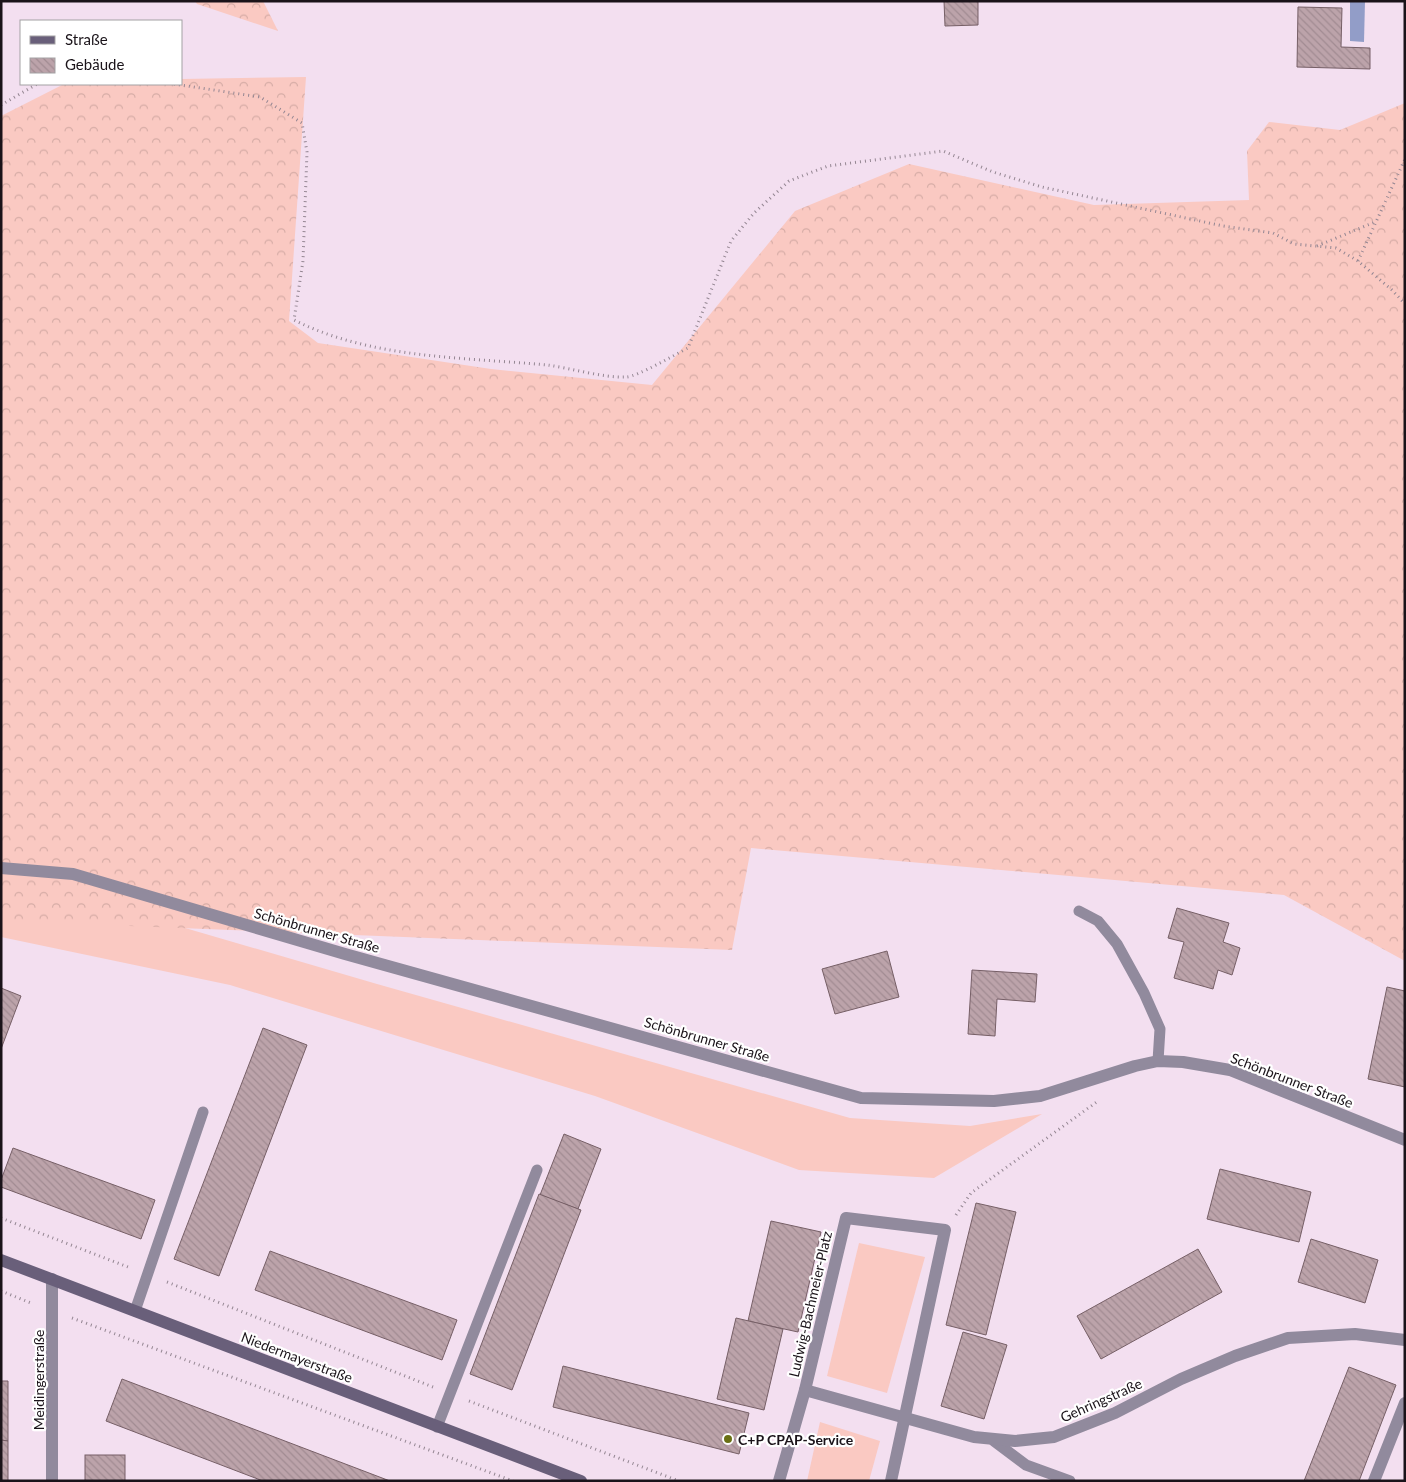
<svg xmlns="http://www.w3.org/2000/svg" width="1406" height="1482" font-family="Lato,sans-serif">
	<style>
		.grass { fill: #fac9c2 }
		.forest { fill: url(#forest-crowns) }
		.water { fill: #929dc8 }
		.building { fill: url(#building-back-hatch); stroke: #765f66 }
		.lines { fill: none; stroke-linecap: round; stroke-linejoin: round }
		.path { stroke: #948692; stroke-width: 3; stroke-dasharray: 1 4; stroke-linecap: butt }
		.lane { stroke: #918a9d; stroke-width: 11 }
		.street { stroke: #918a9d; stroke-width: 12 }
		.secondary { stroke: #695f7a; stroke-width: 12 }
		.poi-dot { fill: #6a7015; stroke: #fff; stroke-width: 2 }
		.labels { text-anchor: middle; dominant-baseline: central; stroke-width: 4.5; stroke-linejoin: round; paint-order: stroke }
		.street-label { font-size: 14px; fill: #1a1319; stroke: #fff }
		.poi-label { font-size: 14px; font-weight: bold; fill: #1a1319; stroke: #fff; text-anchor: start }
	</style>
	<defs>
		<pattern id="forest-crowns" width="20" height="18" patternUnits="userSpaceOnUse" patternTransform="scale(1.25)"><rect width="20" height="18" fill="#fac9c2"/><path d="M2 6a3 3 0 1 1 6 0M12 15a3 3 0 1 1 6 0" fill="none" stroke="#d6aca6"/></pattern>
		<pattern id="building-back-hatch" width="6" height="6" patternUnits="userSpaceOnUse" patternTransform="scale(1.25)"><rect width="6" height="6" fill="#bca3aa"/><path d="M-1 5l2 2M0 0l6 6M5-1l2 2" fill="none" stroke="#a18b92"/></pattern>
	</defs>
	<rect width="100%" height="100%" fill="#f3dff0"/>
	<g class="grass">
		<polygon points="1,890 69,894 377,984 850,1118 970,1126 1042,1114 934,1178 799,1170 595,1096 230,985 1,937"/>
		<polygon points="859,1243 925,1257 887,1393 827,1376"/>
		<polygon points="820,1422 880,1441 869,1481 807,1481"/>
	</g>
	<g class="forest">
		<polygon points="195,1 263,1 278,31 197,4"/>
		<polygon points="306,77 289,321 318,343 491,369 652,385 795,211 909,164 1094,205 1249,200 1247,151 1269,122 1340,130 1405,103 1405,961 1284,895 751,848 732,950 129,926 1,919 1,116 64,84 181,84 181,79"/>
	</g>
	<polygon class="water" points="1350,1 1365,1 1364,42 1350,41"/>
	<g class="building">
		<polygon points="944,1 978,1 978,25 945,26"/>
		<polygon points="1298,7 1342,8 1341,47 1370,48 1370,69 1297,67"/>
		<polygon points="1177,908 1229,923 1223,942 1240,948 1232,975 1218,970 1213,989 1174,978 1184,942 1168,938"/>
		<polygon points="887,951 899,997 835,1014 822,969"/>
		<polygon points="972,970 1037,974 1035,1002 997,999 995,1036 968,1034"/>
		<polygon points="1387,987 1405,991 1405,1087 1368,1079"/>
		<polygon points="1,988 21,996 1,1049"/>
		<polygon points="263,1028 307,1045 219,1276 174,1259"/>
		<polygon points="564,1134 601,1149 578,1209 540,1195"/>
		<polygon points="13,1148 155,1200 141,1239 1,1187 1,1180"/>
		<polygon points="1220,1169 1311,1192 1299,1242 1207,1219"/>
		<polygon points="539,1194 581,1210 512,1390 470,1374"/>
		<polygon points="976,1203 1016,1212 986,1335 946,1325"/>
		<polygon points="771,1221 821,1232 798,1332 748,1321"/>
		<polygon points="1311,1239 1378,1260 1365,1303 1298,1282"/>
		<polygon points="1198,1249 1222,1292 1101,1359 1077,1316"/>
		<polygon points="270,1251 457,1320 442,1360 255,1290"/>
		<polygon points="736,1318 783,1329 764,1410 717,1399"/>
		<polygon points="963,1332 1007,1345 984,1419 941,1406"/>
		<polygon points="563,1366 749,1413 739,1454 553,1407"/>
		<polygon points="1349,1367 1396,1385 1359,1481 1304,1481"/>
		<polygon points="122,1379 390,1481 263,1481 106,1421"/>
		<polygon points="1,1381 8,1381 8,1441 1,1440"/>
		<polygon points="1,1440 8,1441 8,1481 1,1481"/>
		<rect x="85" y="1455" width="40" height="26"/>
	</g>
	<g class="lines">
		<g class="path">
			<path d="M174,84L260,97L302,123L307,152L303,261L294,320C372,359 462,357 547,365C571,368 603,378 626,377C637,377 676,354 688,348L731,241L754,213L789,181L828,166L943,151L993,172L1042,187L1223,226L1273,233L1294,244L1336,248L1358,261L1392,290L1405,304"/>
			<polyline points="1,105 37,84"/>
			<polyline points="1317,246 1375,222"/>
			<polyline points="1358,261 1405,159"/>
			<polyline points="956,1215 971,1193 1098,1101"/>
			<polyline points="1,1218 128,1267"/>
			<polyline points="167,1282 433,1387"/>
			<polyline points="1,1291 31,1303"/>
			<polyline points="72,1318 513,1481"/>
			<polyline points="469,1401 679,1481"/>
		</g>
		<g class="lane">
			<polyline points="1079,911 1098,921 1117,944 1144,993 1160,1029 1158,1061"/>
			<polyline points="135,1311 203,1112"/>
			<polyline points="437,1427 537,1170"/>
			<polyline points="994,1441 1026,1465 1070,1481"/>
		</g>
		<g class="street">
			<polyline points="1,868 73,874 345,954 861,1098 994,1101 1040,1096 1135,1066 1158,1061 1183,1062 1230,1070 1405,1140"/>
			<polyline points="52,1279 52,1481"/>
			<polyline points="805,1390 974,1437 1015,1441 1054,1437 1115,1413 1181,1379 1235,1356 1288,1338 1355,1334 1405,1340"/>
			<polyline points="779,1481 805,1390 846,1218 945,1230 891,1481"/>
			<polyline points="1374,1481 1405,1403"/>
		</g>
		<polyline class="secondary" points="1,1260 581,1481"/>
	</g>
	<circle class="poi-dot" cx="728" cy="1439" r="5"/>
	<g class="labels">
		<g class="street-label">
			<text transform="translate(317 930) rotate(16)">Schönbrunner Straße</text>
			<text transform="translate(707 1039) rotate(16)">Schönbrunner Straße</text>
			<text transform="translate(1292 1080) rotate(21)">Schönbrunner Straße</text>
			<text transform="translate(810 1304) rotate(-77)">Ludwig-Bachmeier-Platz</text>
			<text transform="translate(297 1357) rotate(21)">Niedermayerstraße</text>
			<text transform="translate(38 1380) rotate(-90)">Meidingerstraße</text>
			<text transform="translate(1101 1400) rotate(-24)">Gehringstraße</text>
		</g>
		<g class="poi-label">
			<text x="738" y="1439">C+P CPAP-Service</text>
		</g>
	</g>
	<rect width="1406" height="1482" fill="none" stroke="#1a1319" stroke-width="5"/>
	<rect x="20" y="20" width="162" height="65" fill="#ffffff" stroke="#a3a1a3"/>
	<rect x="30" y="36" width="25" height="8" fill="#695f7a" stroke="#a3a1a3"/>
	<text x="65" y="45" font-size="15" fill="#1a1319">Straße</text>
	<rect x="30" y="58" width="25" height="15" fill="url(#building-back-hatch)" stroke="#a3a1a3"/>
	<text x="65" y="70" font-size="15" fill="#1a1319">Gebäude</text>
</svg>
